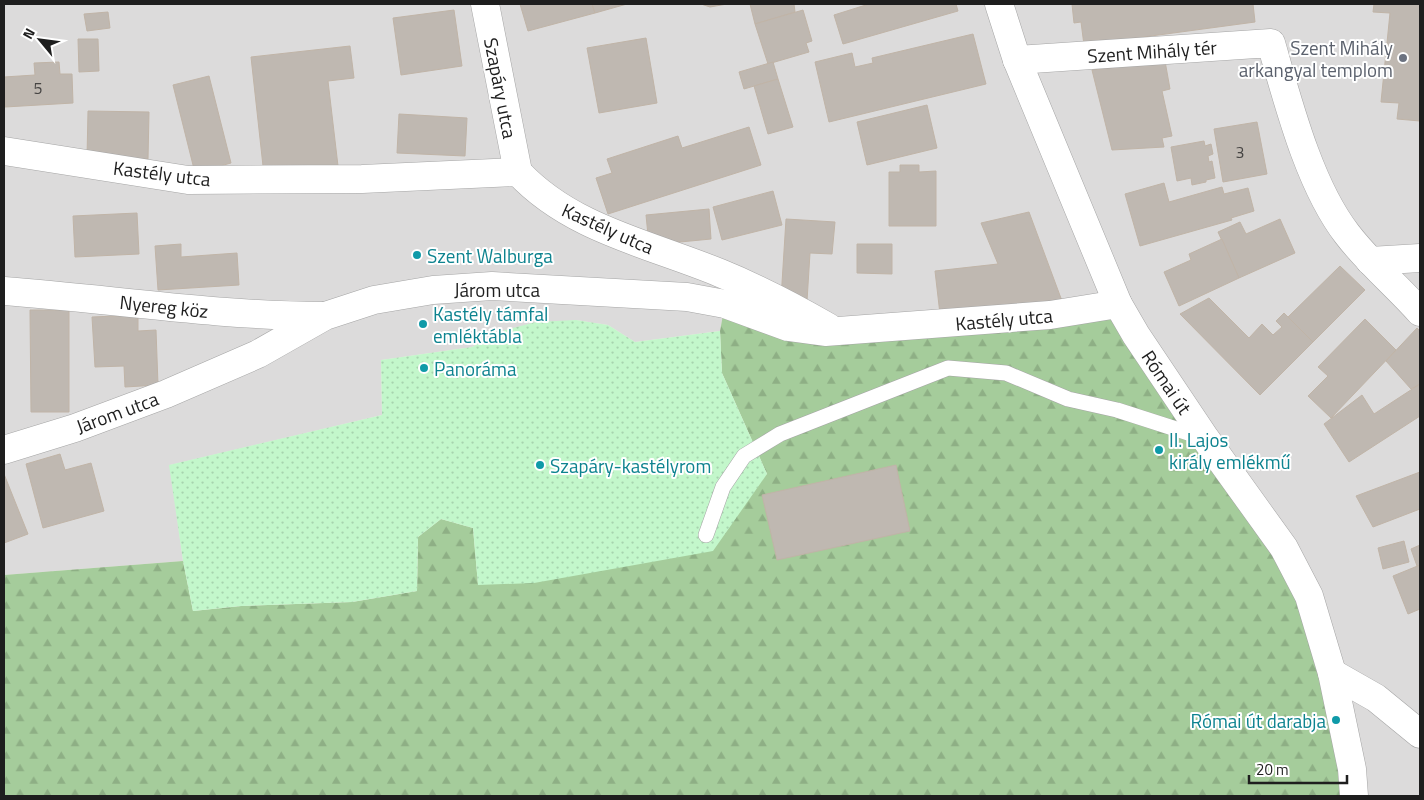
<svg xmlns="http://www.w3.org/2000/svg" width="1424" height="800" font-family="'Titillium Web',sans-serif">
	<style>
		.residential { fill: #dcdbdb }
		.forest { fill: url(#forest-firs) }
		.park { fill: url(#park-dots) }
		.building { fill: #bfb8b1; stroke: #c0b4a7 }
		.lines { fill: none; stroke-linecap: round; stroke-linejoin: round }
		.lane-casing { stroke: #a5a5a5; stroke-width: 16 }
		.street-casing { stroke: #a5a5a5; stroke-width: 29 }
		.lane { stroke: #fff; stroke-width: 15 }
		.street { stroke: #fff; stroke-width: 28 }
		.worship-dot { fill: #6b7280; stroke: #fff; stroke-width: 2 }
		.culture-dot { fill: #0f9aa8; stroke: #fff; stroke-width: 2 }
		.labels { text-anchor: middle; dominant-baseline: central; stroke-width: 4; stroke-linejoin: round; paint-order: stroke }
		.number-label { font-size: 16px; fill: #464443 }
		.worship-label { font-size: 19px; fill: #5b616d; stroke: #fff; text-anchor: end }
		.street-label { font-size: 19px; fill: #1e1e1e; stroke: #fff }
		.culture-label { font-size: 19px; fill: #0d838f; stroke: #fff; text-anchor: start }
	</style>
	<defs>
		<pattern id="forest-firs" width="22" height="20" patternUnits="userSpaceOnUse" patternTransform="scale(1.25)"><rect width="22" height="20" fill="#a5cc9b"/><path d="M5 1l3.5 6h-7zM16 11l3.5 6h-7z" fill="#8eaf85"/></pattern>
		<pattern id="park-dots" width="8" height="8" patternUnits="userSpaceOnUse" patternTransform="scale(1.25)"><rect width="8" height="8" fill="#c3f7cb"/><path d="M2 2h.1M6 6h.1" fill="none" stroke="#a7d3ae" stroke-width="1.8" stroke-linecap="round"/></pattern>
	</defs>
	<rect width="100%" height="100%" fill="#efece4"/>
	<polygon class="residential" points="4,4 1420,4 1420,796 1354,796 836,332 725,305 720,331 635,342 608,325 576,320 505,330 472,347 381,360 382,415 170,465 183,561 4,575"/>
	<polygon class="forest" points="725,304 788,327 1118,304 1284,548 1354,796 4,796 4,575 183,561 193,611 241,606 352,602 417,591 418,537 441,519 473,528 478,584 767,474 722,373 720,331"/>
	<polygon class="park" points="576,320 608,325 635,342 720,331 722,373 767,474 713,551 534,583 478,585 473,528 441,519 418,537 417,591 352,602 241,606 193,611 183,561 169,465 382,415 381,360 472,347 505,330 536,322"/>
	<g class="building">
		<polygon points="520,4 592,4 595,13 528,31"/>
		<polygon points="592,4 627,4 595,13"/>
		<polygon points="701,4 727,4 710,7"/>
		<polygon points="750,4 794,4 795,12 755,24"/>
		<polygon points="869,4 956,4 958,11 843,44 834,15"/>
		<polygon points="1072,4 1253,4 1255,22 1084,45 1081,22 1074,23"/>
		<polygon points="1374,4 1420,4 1420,121 1397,119 1399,103 1381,102 1390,13 1373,12"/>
		<polygon points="454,10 462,66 401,75 393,18"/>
		<polygon points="803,10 812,41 806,43 809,52 768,64 755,24"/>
		<polygon points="108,12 110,28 87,31 84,14"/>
		<polygon points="973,34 986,84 829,122 815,62 852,53 855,67 873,63 872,58"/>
		<polygon points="646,38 657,103 599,113 587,48"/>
		<polygon points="78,39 98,39 99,71 79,72"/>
		<polygon points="350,46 354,78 328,81 338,166 264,175 251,57"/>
		<polygon points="1165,61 1170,89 1162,91 1172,136 1162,138 1164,147 1112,150 1092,70"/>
		<polygon points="59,62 60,74 72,74 73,103 5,107 4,77 35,75 34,63"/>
		<polygon points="773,62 778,79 744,89 739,72"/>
		<polygon points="209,76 231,163 195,173 173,85"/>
		<polygon points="778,79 793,127 768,134 754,86"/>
		<polygon points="927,105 937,148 867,165 857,122"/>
		<polygon points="88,111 149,112 148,159 87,158"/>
		<polygon points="399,114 467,118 465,156 397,153"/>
		<polygon points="1257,122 1267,174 1223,182 1214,129"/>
		<polygon points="749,127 761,165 608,214 596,178 612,173 607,159 678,136 682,148"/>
		<polygon points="1204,141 1205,146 1211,144 1213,154 1208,156 1209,162 1212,161 1215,178 1206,180 1206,182 1192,185 1191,178 1177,181 1171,147"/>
		<polygon points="900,165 919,165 919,172 936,171 936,226 889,226 889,172 900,172"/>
		<polygon points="1164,183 1169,202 1222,187 1224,194 1248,188 1254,211 1231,218 1232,220 1140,246 1125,194"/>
		<polygon points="773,191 782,225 722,240 713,207"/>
		<polygon points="709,209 711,239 649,245 646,215"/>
		<polygon points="1029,212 1062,301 940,314 935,271 998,264 981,223"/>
		<polygon points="137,213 139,254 75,257 73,216"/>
		<polygon points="786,219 835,222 832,254 810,253 807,301 781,299"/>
		<polygon points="1280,219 1295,253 1239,278 1218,232 1240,222 1246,234"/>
		<polygon points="1222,239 1239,278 1179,306 1164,272 1191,260 1189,254"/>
		<polygon points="181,244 181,257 237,253 239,285 158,290 155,246"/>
		<polygon points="857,244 892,244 892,274 857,273"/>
		<polygon points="1340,266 1365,290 1313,342 1288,317"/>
		<polygon points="1209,298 1249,338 1262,324 1273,335 1282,327 1276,321 1284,313 1313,342 1260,395 1180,314"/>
		<polygon points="30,310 69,310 69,412 31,412"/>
		<polygon points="138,315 138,331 156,330 158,385 125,387 124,366 95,367 92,317"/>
		<polygon points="1365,319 1396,350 1331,418 1308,396 1328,376 1318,367"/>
		<polygon points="1417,328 1420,331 1420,384 1411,389 1386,361"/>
		<polygon points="1420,384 1420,416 1349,462 1324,424 1362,395 1374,414"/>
		<polygon points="60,454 65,470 91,463 104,511 43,528 26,464"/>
		<polygon points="896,465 910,531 777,560 762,495"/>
		<polygon points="1420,472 1420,509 1373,527 1356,496"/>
		<polygon points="4,474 28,534 4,543"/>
		<polygon points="1404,541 1409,562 1383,569 1378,548"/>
		<polygon points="1420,545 1420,565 1417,566 1411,549"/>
		<polygon points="1420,565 1420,609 1408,614 1393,576"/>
	</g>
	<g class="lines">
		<g class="lane-casing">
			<polyline id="lane" points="706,535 723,487 744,456 780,434 948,368 1006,373 1068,399 1117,410 1204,438"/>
		</g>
		<g class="street-casing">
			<g id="street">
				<polyline points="485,4 518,172"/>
				<polyline points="999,4 1017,60 1118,304 1136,335 1205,438 1284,548 1309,596 1332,673 1352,769 1354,796"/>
				<path d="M1017,60L1271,43C1288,102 1309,185 1347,234C1369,263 1397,286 1420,312"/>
				<polyline points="4,151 188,180 362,179 518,172"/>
				<path d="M518,172C571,229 650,244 720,273C757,288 793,307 828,327"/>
				<polyline points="1370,261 1420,258"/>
				<path d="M4,291C110,299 217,316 323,316"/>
				<polyline points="4,450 75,428 166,394 258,354 325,316 374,300 433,290 492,286 687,297 725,304 788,327 825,332 1050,315 1118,304"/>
				<polyline points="1332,673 1376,698 1420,734"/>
			</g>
		</g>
		<use href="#lane" class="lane"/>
		<use href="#street" class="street"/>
	</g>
	<circle class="worship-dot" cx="1403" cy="58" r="5"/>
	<g class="culture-dot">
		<circle cx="417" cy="255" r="5"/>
		<circle cx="423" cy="324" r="5"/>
		<circle cx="424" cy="368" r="5"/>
		<circle cx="1159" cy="450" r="5"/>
		<circle cx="540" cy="465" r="5"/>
		<circle cx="1336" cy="720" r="5"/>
	</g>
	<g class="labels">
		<g class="number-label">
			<text x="38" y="88">5</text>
			<text x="1240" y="152">3</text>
		</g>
		<g class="worship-label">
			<text x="1393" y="47">Szent Mihály<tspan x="1393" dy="22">arkangyal templom</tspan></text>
		</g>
		<g class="street-label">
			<text transform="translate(1152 51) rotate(-4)">Szent Mihály tér</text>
			<text transform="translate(501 88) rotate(79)">Szapáry utca</text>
			<text transform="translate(162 173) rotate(7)">Kastély utca</text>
			<text transform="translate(608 228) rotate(24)">Kastély utca</text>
			<text x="497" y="289">Járom utca</text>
			<text transform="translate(164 306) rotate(6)">Nyereg köz</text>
			<text transform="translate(1004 319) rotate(-5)">Kastély utca</text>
			<text transform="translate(1167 382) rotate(56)">Római út</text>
			<text transform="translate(117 412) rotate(-20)">Járom utca</text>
		</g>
		<g class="culture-label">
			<text x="427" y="255">Szent Walburga</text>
			<text x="433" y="313">Kastély támfal<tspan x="433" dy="22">emléktábla</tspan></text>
			<text x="434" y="368">Panoráma</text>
			<text x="1169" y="439">II. Lajos<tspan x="1169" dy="22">király emlékmű</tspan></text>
			<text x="550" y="465">Szapáry-kastélyrom</text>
			<text x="1326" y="720" text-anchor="end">Római út darabja</text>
		</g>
	</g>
	<rect width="1424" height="800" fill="none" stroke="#1e1e1e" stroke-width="10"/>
	<g transform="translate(40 40) rotate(299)" stroke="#ffffff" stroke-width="4" paint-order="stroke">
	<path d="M0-4L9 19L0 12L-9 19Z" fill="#1e1e1e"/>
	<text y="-8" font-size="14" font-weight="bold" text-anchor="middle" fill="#1e1e1e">N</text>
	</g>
	<path d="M1249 775v8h98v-8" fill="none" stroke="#1e1e1e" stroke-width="2.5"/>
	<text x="1256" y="775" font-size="15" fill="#1e1e1e" stroke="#ffffff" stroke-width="4" paint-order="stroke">20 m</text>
</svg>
